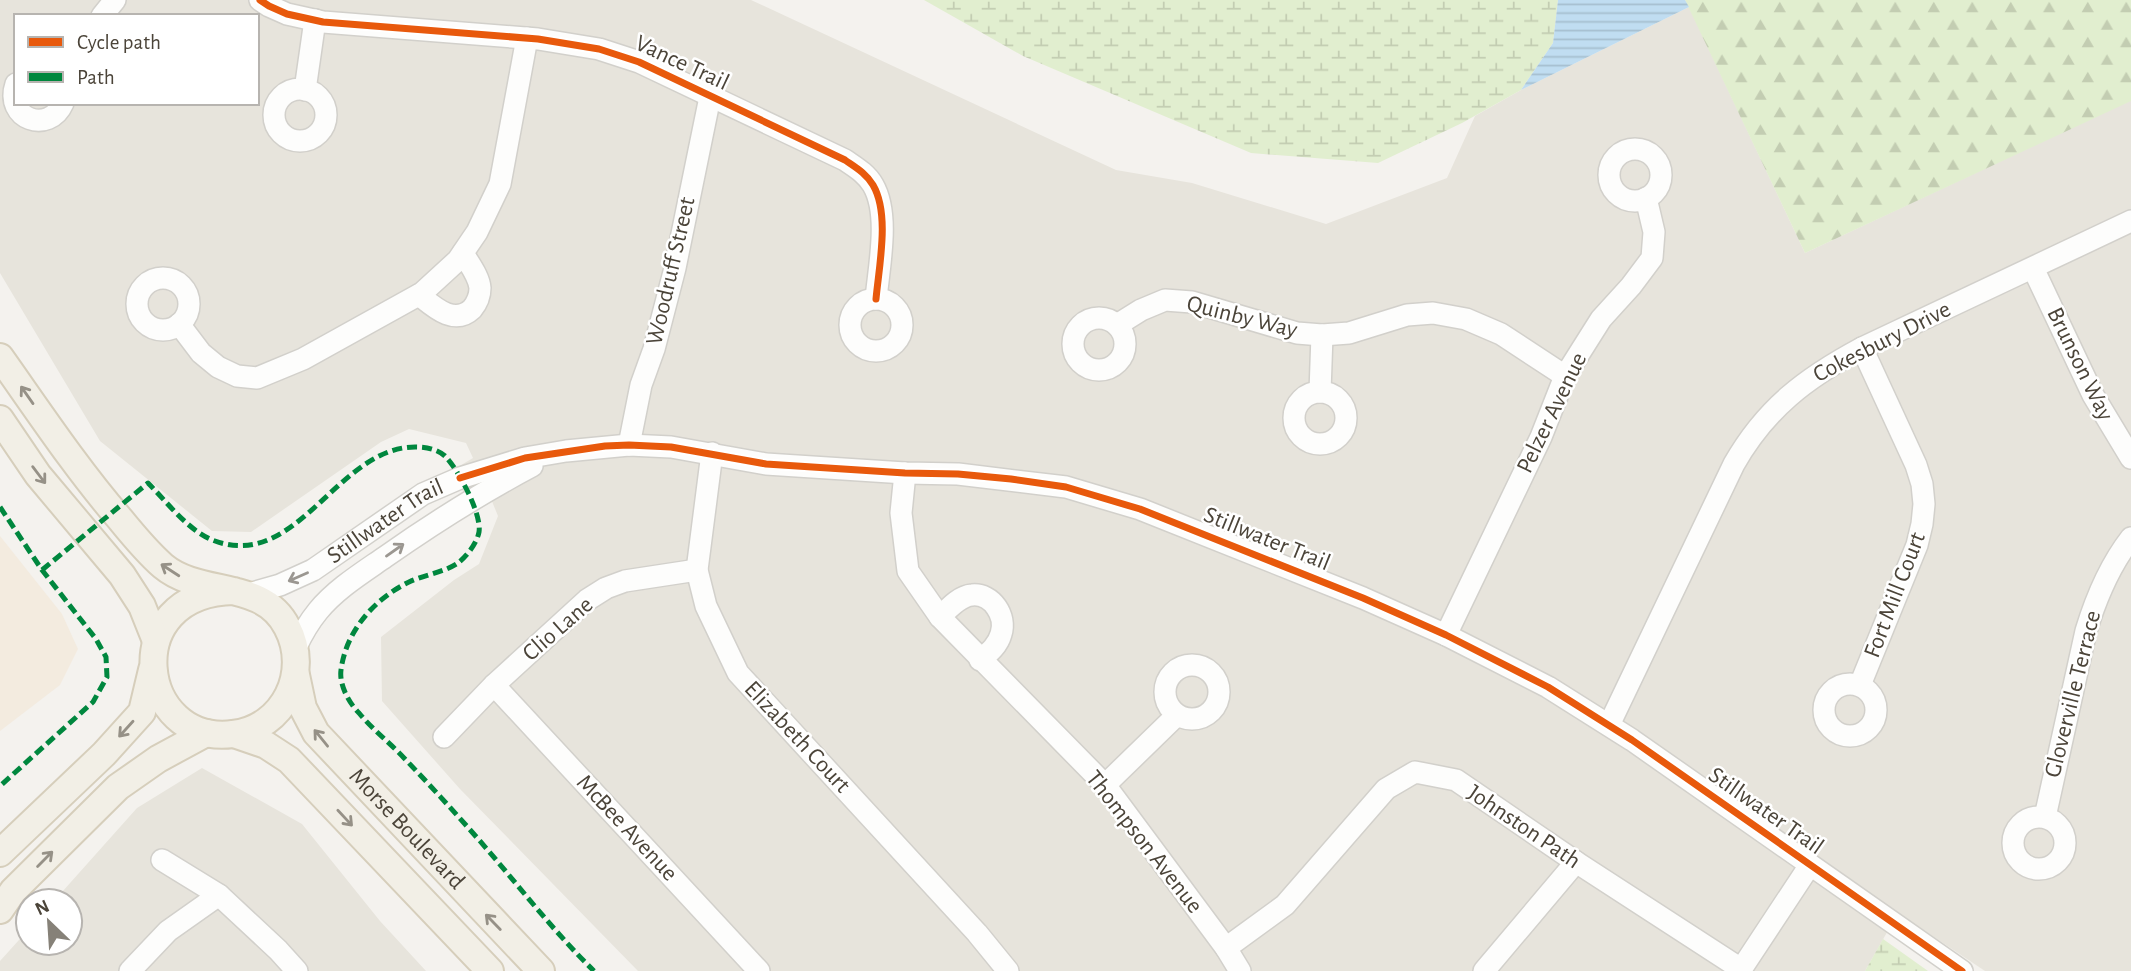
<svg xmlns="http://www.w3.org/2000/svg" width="2131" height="971" font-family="'Alegreya Sans',sans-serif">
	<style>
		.residential { fill: #e7e4dc; fill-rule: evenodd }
		.commercial { fill: #f3ebdf }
		.forest { fill: url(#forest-firs) }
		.wetland { fill: url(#wetland-marsh) }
		.water { fill: url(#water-rules) }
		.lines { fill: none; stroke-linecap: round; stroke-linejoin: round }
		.minor-casing { stroke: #d2d0cb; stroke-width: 24 }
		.major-casing { stroke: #d6cebb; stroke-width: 30 }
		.minor { stroke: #fdfdfc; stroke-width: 21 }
		.major { stroke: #f2efe6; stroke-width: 26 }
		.quiet { stroke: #00873e; stroke-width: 5; stroke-dasharray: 10 5; stroke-linecap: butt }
		.cycleway-casing { stroke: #fff; stroke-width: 11 }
		.cycleway { stroke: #e8590c; stroke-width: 7 }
		.oneway { stroke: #969187 }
		.oneway2 { stroke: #9b9791 }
		.labels { text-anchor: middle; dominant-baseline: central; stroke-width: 5; stroke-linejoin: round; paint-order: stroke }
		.street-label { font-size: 24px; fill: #4b4439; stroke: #fff }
	</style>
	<defs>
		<pattern id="forest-firs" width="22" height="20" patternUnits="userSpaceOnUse" patternTransform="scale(1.75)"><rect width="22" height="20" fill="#e1eecf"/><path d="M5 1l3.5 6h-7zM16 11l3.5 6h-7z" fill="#c3cdb2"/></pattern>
		<pattern id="wetland-marsh" width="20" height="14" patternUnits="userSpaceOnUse" patternTransform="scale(1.75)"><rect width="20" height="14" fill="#e1eecf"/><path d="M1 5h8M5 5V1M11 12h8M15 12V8" fill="none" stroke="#c3cdb2"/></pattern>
		<pattern id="water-rules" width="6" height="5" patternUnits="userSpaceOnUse" patternTransform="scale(1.75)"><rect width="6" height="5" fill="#c0ddf1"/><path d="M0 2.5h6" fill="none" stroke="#a6bfcf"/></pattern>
	</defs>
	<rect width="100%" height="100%" fill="#f4f2ee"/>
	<g class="residential">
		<path d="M0,0H751L1116,170L1192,183L1326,224L1447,178L1475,116L1521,90L1689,7L1805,253L2131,100V971H1985L1898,913L1865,971H638L460,789L382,701L381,637L454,580L479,564L498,516L489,494L471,505L451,471L473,458L466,443L409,429L381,442L251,532L212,531L100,441L0,273ZM16,16H257V103H16Z"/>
		<polygon points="202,768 302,824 380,921 426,971 0,971 0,961 28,930 28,943 70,943 70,901 54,901 137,808"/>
	</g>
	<polygon class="commercial" points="0,536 62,614 78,649 60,685 0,731"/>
	<polygon class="forest" points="1685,0 2131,0 2131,101 1805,253"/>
	<g class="wetland">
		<polygon points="924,0 1558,0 1553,43 1521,90 1462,123 1378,163 1251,153 1023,56"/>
		<polygon points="1883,939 1928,971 1865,971"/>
	</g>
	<polygon class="water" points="1558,0 1685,0 1689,7 1521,90 1553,43"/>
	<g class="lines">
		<g class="minor-casing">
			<g id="minor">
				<path d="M260,0L269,6L287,14L323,22L538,39L599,49L639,62L845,160C855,167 866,173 873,185C890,214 879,266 876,299"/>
				<polyline points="102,16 115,0"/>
				<path d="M16,84C4,119 49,135 63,103"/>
				<circle cx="300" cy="115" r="26"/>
				<polyline points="305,90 315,20"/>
				<circle cx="1635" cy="175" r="26"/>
				<polyline points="2033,268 2093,395 2131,458"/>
				<circle cx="163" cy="304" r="26"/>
				<path d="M419,295C434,307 454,326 472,309C477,303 480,296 480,288C479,276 469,264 463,253"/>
				<circle cx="876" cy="325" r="26"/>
				<circle cx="1099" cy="344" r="26"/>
				<polyline points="179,324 201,353 218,367 237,376 257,378 303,359 422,293 458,260 477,232 500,184 527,38"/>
				<polyline points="1117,325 1141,310 1165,300 1192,302 1297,333 1322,335 1349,333 1407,315 1433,313 1466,319 1501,334 1565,376"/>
				<polyline points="1320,392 1322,335"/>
				<circle cx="1320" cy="418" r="26"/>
				<polyline points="629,445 641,385 654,349 675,268 710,97"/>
				<polyline points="712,453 697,570 706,606 738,673 977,933 1008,971"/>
				<polyline points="905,473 901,513 908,571 940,617 1105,785 1226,948 1240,971"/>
				<path id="s1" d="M249,594L280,585L313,570L423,494L460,478L525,458L566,451L629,445L671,447L766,464L905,473L958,474L1066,487L1140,509L1363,598L1446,635L1548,687L1632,740L1962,971"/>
				<path d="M940,617C948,609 959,596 972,595C992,593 1007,616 1001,634C998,645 990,652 980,660"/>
				<polyline points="1446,635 1541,437 1565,376 1601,319 1631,286 1652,258 1654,232 1646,198"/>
				<path d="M296,647C302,634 309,622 318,611C336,589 362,573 385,557C432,524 481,493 532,466"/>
				<circle cx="1192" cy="692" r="27"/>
				<circle cx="1850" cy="710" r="26"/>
				<polyline points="494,685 759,971"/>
				<polyline points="1860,685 1917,545 1922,524 1924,504 1922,484 1916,465 1862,348"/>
				<path d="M1609,725L1734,464C1766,408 1806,378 1862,348L2131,221"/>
				<polyline points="444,737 494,685 587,600 606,588 625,581 697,570"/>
				<polyline points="1105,785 1177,715"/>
				<circle cx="2039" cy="843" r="26"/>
				<path d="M2045,817L2086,631C2096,598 2110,565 2131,538"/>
				<polyline points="162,860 219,895 278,950 297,971"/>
				<polyline points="1226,948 1285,905 1386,789 1415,772 1456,780 1576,862 1741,969"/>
				<polyline points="130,971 168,931 219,895"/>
				<polyline points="1484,971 1576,862"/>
				<polyline points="1740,971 1810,865"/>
			</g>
		</g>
		<g class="major-casing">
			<g id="major">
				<path d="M0,357C39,412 76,468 120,519C133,535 147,552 163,566C200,597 263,579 287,627C311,672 284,728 233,734C138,746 116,593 234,591"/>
				<polyline points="0,419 38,475 122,575 142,606 156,641"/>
				<path id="s2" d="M296,675L303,708L316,733L541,971"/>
				<polyline points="234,734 266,745 289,760 490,971"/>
				<polyline points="0,853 104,754 142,712 152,670"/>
				<polyline points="0,910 13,891 118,787 158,759 206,733"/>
			</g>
		</g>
		<use href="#minor" class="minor"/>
		<use href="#major" class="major"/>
		<g class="quiet">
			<polyline points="0,507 42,570 96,639 106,657 107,677 93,702 0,786"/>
			<path d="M42,570L148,483C167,502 189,532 215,541C298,571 338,446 416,447C426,447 437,449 445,456C458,469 482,514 479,532C477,543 467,556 458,563C445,572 424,575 409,582C374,599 346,631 341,670C339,685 349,703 359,713C372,729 389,742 404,758C427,782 450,807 472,832C513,878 550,928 594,971"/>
		</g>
		<g class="cycleway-casing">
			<g id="cycleway">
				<path d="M260,0L269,6L287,14L323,22L538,39L599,49L639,62L845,160C855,167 866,173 873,185C890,214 879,266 876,299"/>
				<polyline points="460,478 525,458 605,446 629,445 671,447 766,464 905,473 958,474 1011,479 1066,487 1140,509 1363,598 1446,635 1548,687 1632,740 1962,971"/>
			</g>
		</g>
		<use href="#cycleway" class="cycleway"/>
	</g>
	<defs><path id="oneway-shaft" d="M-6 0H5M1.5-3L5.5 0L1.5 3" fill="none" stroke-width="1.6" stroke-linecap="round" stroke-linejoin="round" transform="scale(1.75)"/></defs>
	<g class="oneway">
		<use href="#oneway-shaft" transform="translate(27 395) rotate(-125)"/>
		<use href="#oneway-shaft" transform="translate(39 475) rotate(53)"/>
		<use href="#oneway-shaft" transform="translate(170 570) rotate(-147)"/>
		<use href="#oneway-shaft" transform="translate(126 729) rotate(132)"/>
		<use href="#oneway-shaft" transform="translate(321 738) rotate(-129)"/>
		<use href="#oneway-shaft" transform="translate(345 818) rotate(47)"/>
		<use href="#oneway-shaft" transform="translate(45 859) rotate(-45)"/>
		<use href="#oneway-shaft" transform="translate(493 922) rotate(-134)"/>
	</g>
	<g class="oneway2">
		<use href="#oneway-shaft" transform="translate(395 550) rotate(-35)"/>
		<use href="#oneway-shaft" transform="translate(298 577) rotate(156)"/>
	</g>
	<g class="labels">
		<g class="street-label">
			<text transform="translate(682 63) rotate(25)">Vance Trail</text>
			<text transform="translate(671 271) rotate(-77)">Woodruff Street</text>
			<text transform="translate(1242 317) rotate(14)">Quinby Way</text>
			<text transform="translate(1882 342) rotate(-27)">Cokesbury Drive</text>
			<text transform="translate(2080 364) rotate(64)">Brunson Way</text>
			<text transform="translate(1552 413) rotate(-64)">Pelzer Avenue</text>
			<text stroke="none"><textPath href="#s1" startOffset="156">Stillwater Trail</textPath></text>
			<text transform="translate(1267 539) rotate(22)">Stillwater Trail</text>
			<text transform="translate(1895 595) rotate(-69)">Fort Mill Court</text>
			<text transform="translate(558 629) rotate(-41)">Clio Lane</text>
			<text transform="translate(2073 694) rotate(-76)">Gloverville Terrace</text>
			<text transform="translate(797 737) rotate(47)">Elizabeth Court</text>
			<text transform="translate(1766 811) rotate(35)">Stillwater Trail</text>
			<text transform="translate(1524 827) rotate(34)">Johnston Path</text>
			<text transform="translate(627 828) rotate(47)">McBee Avenue</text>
			<text stroke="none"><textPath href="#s2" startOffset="194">Morse Boulevard</textPath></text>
			<text transform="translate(1144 842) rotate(52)">Thompson Avenue</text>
		</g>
	</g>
	<rect x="14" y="14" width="245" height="91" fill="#ffffff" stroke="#b7b4b0" stroke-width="2"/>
	<rect x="28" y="37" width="35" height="10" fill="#e8590c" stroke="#b7b4b0" stroke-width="2"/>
	<text x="77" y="49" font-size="21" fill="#4b4439">Cycle path</text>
	<rect x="28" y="72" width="35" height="10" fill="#00873e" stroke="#b7b4b0" stroke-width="2"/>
	<text x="77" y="84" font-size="21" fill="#4b4439">Path</text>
	<g transform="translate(49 922) rotate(335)"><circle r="33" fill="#ffffff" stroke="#b7b4b0" stroke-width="2"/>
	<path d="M0-5L12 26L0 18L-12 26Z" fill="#868178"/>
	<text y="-10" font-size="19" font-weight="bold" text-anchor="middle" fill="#4b4439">N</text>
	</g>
</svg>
